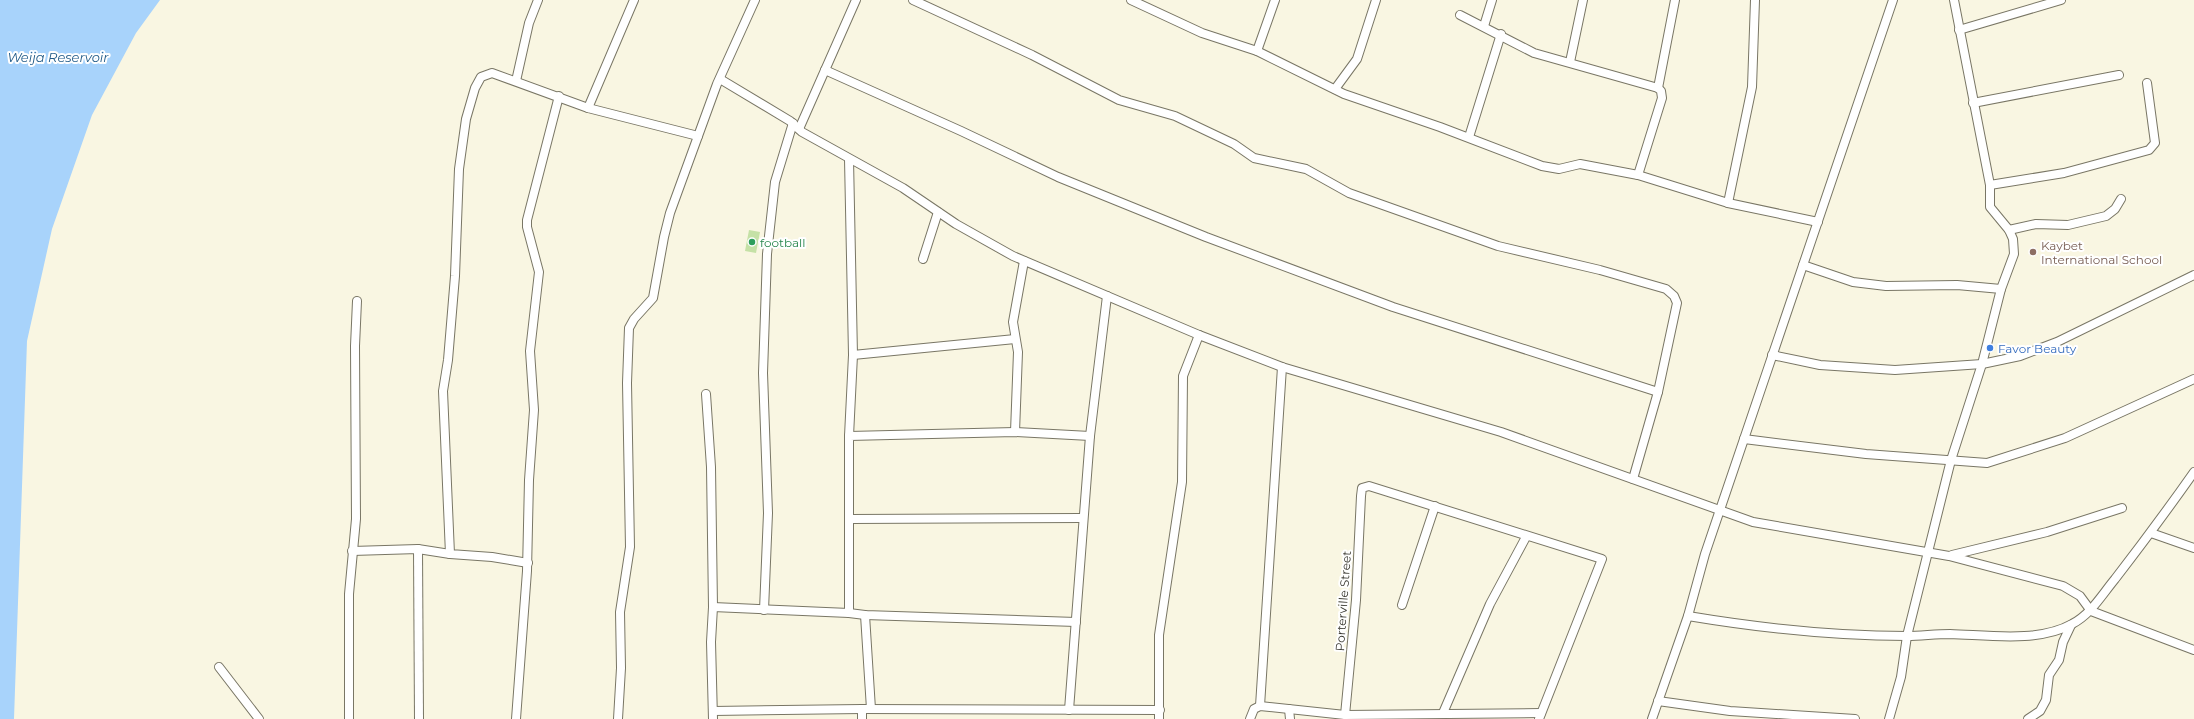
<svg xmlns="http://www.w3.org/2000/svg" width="2194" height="719" font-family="Montserrat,sans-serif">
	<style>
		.green { fill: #c5e1a6 }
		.water { fill: #a8d3fb }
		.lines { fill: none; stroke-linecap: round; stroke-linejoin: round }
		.minor-casing { stroke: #797665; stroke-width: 10 }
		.minor { stroke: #fff; stroke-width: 8 }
		.leisure-dot { fill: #2e9e5b; stroke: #fff; stroke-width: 1.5 }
		.education-dot { fill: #8d6e63; stroke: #fff; stroke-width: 1.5 }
		.shop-dot { fill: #3f7fe0; stroke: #fff; stroke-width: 1.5 }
		.labels { text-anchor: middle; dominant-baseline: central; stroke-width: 4; stroke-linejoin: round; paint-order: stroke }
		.leisure-label { font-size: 12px; fill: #27864d; stroke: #fff; text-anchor: start }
		.education-label { font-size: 12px; fill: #785e54; stroke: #fff; text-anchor: start }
		.shop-label { font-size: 12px; fill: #366cbe; stroke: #fff; text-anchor: start }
		.street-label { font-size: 12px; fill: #37362e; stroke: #fff }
		.water-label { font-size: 13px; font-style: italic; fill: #215b88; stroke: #fff }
	</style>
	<rect width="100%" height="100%" fill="#f9f6e2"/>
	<polygon class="green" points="749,230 760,232 756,253 745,251"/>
	<polygon class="water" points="0,0 160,0 136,33 92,115 52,229 27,341 14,719 0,719"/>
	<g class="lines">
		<g class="minor-casing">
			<g id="minor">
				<polyline points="913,0 1032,55 1119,100 1175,116 1234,144 1254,158 1306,169 1349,193 1498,246 1600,270 1666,289 1674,296 1677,303 1658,392 1633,479"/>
				<polyline points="1131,0 1202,33 1257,51 1344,94 1440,127 1542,166 1559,169 1580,164 1638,175 1728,203 1818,222"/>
				<polyline points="1460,15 1534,53 1658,88 1661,91 1662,98 1638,175"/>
				<polyline points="1484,26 1492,0"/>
				<polyline points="1959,30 2061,0"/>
				<polyline points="1257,51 1275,0"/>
				<polyline points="1570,62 1583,0"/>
				<polyline points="825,70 961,131 1058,177 1206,237 1393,307 1658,392"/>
				<polyline points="720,79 790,121 802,132 903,188 956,224 1013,256 1199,335 1282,367 1501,432 1753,522 1949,556 2063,586 2080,596 2091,611 2194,650"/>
				<polyline points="516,81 529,23 538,0"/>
				<polyline points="1658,88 1675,0"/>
				<polyline points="1335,89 1357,59 1376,0"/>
				<polyline points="1973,103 2119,75"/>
				<polyline points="588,108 634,0"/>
				<polyline points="799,129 856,0"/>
				<polyline points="1469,137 1501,34"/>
				<polyline points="849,159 853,355 849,436"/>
				<polyline points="1990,185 2064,173 2149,150 2155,143 2147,83"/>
				<polyline points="1728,203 1752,87 1755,0"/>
				<polyline points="2009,230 2036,224 2068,225 2106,216 2115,209 2121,199"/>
				<polyline points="923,259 938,212"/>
				<polyline points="1803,265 1853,282 1886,286 1957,285 2001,289"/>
				<polyline points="853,355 1015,339"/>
				<polyline points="1772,355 1820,365 1895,370 1982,364 2020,356 2057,342 2194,275"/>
				<polyline points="706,394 711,467 713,607"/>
				<polyline points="1015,432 1018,352 1013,322 1024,261"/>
				<polyline points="1744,439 1866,454 1987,463 2065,438 2194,379"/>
				<polyline points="850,519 1082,518"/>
				<polyline points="2151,533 2194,548"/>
				<polyline points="418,549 419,719"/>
				<polyline points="352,551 418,549 450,554"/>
				<polyline points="1952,555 2047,532 2122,508"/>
				<polyline points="528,563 492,557 450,554 443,391 448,360 455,276 459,169 466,119 475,88 481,77 492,73 588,108 698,136"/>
				<polyline points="1402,605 1435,506"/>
				<polyline points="764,610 768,513 763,373 767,254 775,182 793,123"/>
				<polyline points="849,613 849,436 1015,432 1090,436"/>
				<polyline points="865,615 871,709"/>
				<path d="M1688,616C1760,628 1834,636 1907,636C1921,636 1935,634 1950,634C1987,635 2038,643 2072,624C2091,614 2101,596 2115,579C2142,544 2168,509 2194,472"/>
				<polyline points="219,667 259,719"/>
				<polyline points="1658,701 1730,711 1855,719"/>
				<polyline points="1260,706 1282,367"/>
				<polyline points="1289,709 1290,719"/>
				<polyline points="1069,710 1090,436 1107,296"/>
				<polyline points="713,711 862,709 1160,710"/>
				<polyline points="1443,713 1490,604 1526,537"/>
				<polyline points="1345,715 1356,600 1361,496 1362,488 1369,486 1602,559 1539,719"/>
				<polyline points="349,719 349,594 356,519 355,346 357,301"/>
				<polyline points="516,719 527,571 529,480 534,410 530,351 539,272 527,227 527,220 559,96"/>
				<polyline points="618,719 621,668 620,612 630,547 627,383 629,328 634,319 653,298 664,237 670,213 717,84 755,0"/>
				<polyline points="713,719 711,642 713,607 849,613 865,615 1076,622"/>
				<polyline points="862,719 862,709"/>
				<polyline points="1159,719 1159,635 1182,482 1183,376 1199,335"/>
				<polyline points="1250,719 1254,709 1260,706 1345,715 1541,713"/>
				<polyline points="1652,719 1688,616 1705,554 1893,0"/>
				<polyline points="1889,719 1901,677 1907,636 1951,460 1982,364 2001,289 2014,254 2013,239 2009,230 1990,207 1990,185 1954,0"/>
				<polyline points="2028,719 2040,711 2046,700 2049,675 2059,660 2063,642 2071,625"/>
			</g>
		</g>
		<use href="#minor" class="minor"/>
	</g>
	<circle class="leisure-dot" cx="752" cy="242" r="4"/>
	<circle class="education-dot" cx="2033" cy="252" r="4"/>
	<circle class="shop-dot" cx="1990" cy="348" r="4"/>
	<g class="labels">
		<g class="leisure-label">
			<text x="760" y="242">football</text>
		</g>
		<g class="education-label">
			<text x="2041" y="245">Kaybet<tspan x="2041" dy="14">International School</tspan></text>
		</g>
		<g class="shop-label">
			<text x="1998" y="348">Favor Beauty</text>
		</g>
		<g class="street-label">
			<text transform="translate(1343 601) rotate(-86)">Porterville Street</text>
		</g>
		<g class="water-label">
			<text x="58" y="57">Weija Reservoir</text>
		</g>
	</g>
</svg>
